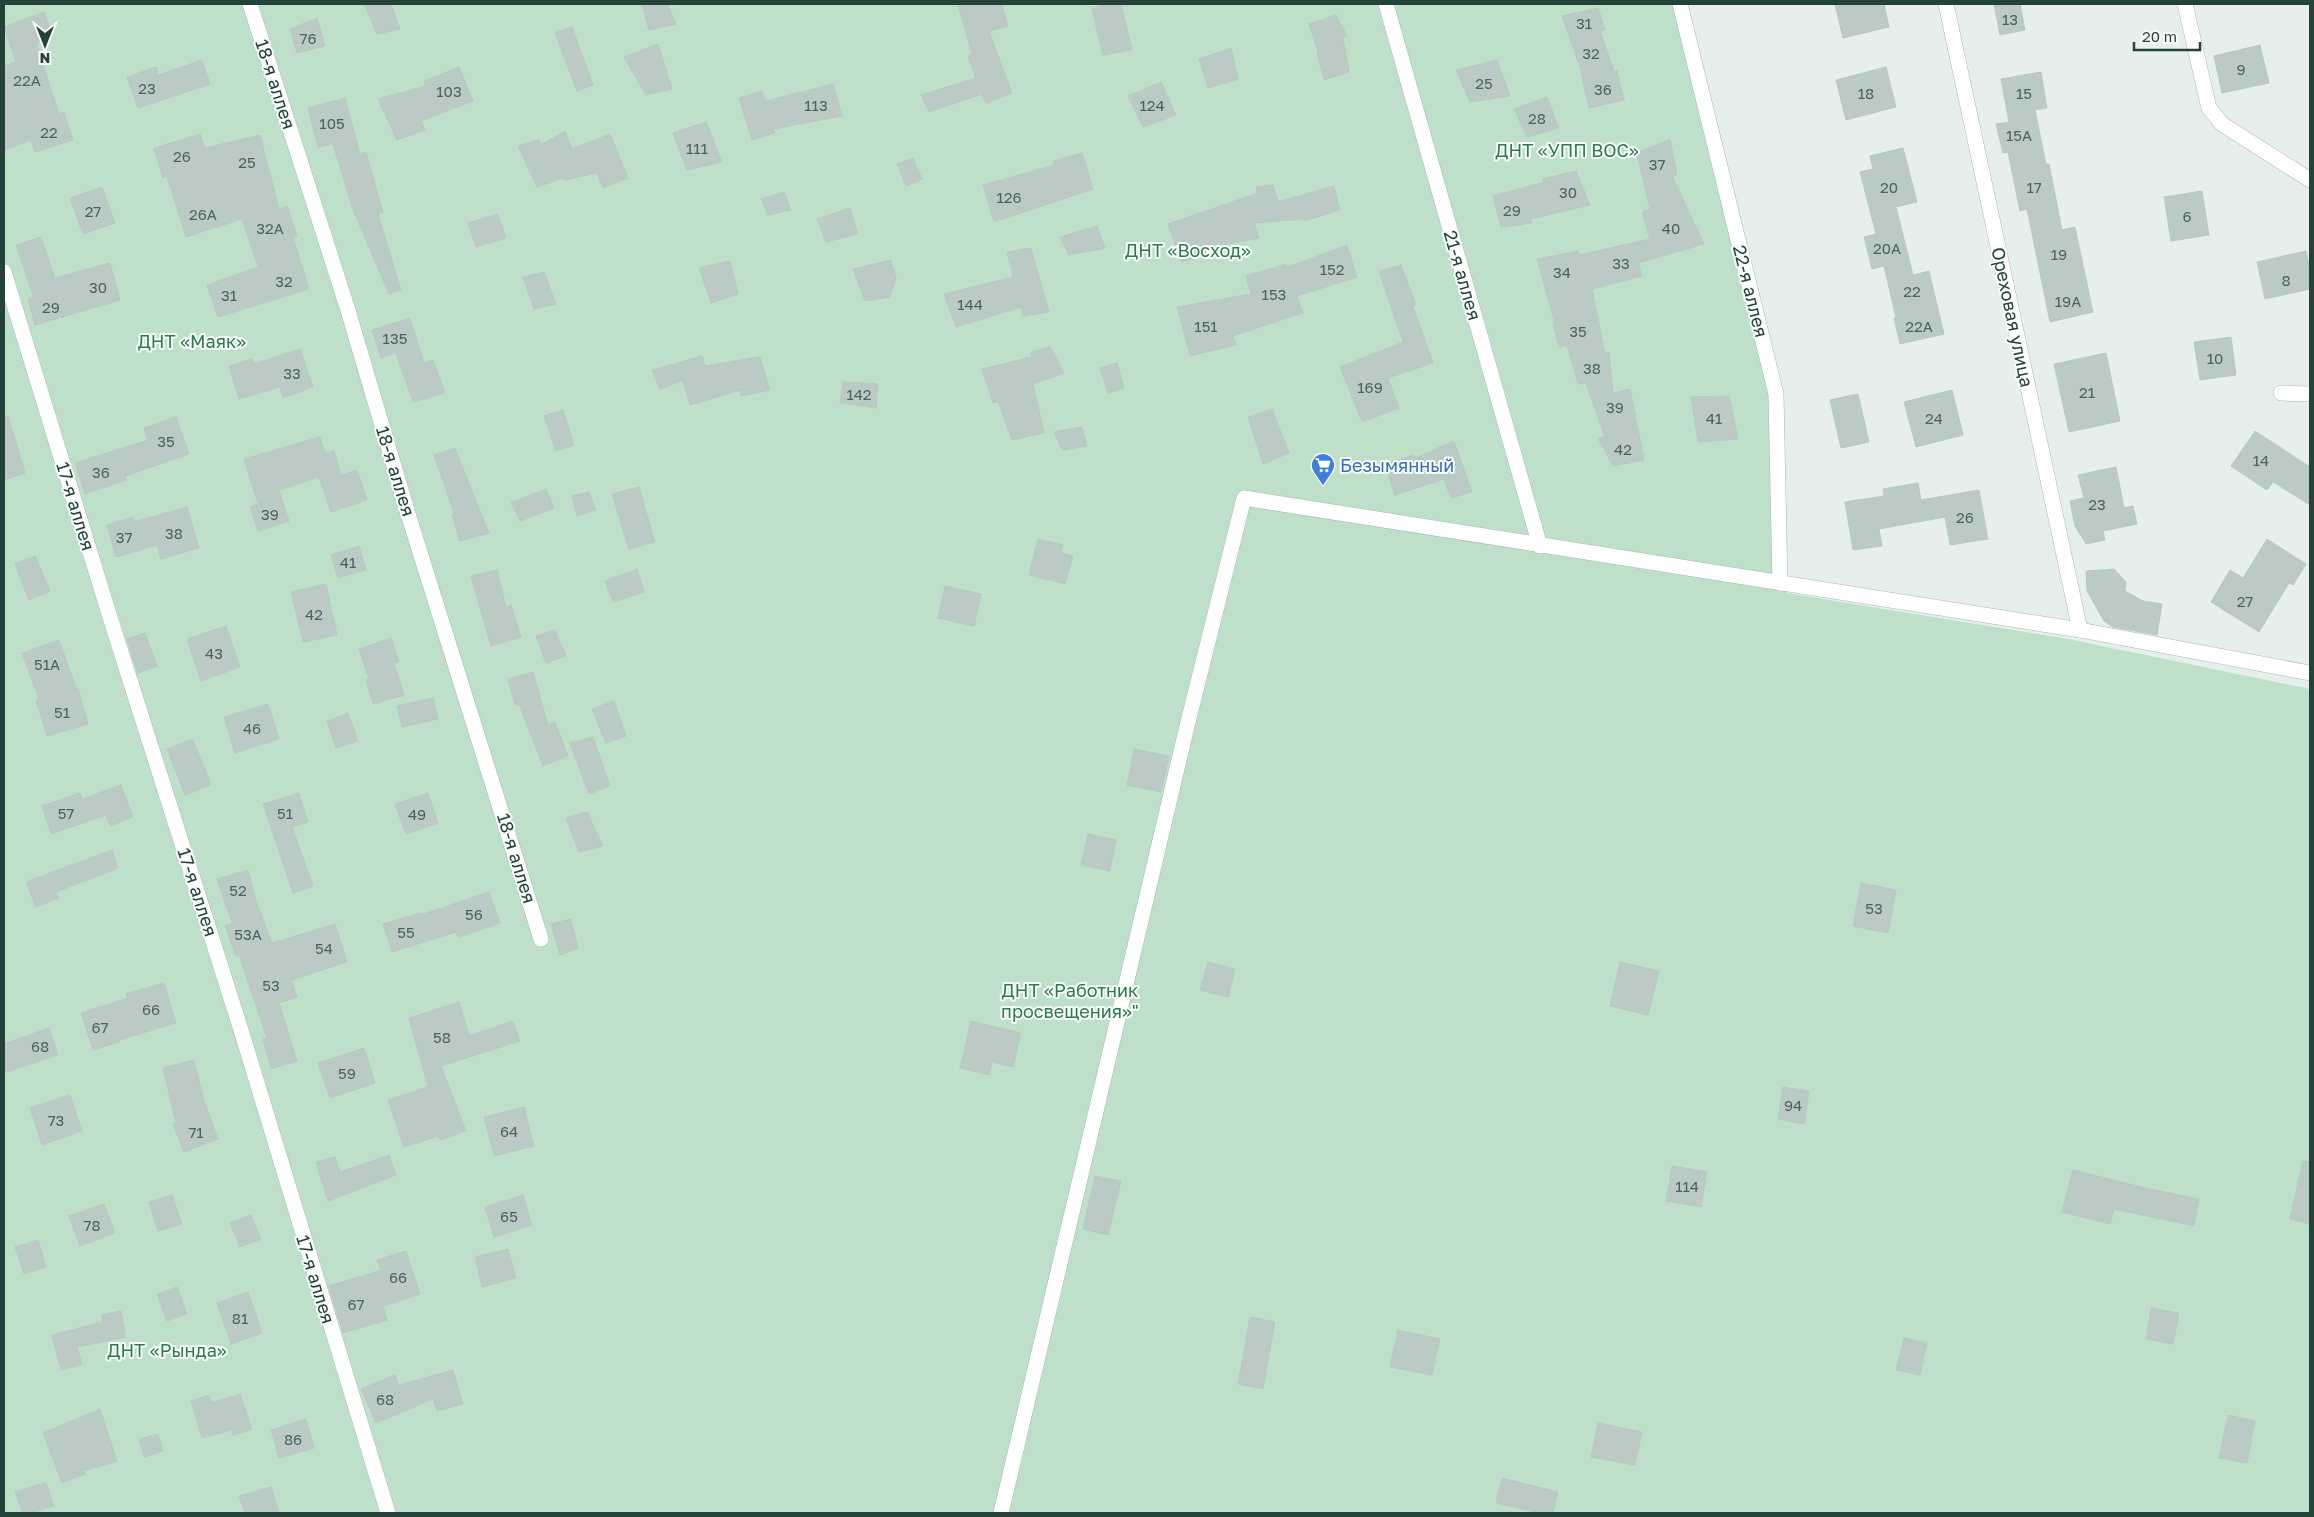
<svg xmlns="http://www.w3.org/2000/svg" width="2314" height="1517" font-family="'Golos Text',sans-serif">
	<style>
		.green { fill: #bfe0c8 }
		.building { fill: #bbcac4; stroke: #b8c9c2 }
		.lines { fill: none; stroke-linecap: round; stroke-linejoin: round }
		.street-casing { stroke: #a8b8b2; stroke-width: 16 }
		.street { stroke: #fff; stroke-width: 15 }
		.labels { text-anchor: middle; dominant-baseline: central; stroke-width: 4; stroke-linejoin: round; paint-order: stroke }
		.number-label { font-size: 15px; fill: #4a645c }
		.street-label { font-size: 18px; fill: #24423a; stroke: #f7fbf9 }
		.park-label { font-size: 18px; fill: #2d7a4b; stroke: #f7fbf9 }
		.shop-label { font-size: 18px; fill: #366cbe; stroke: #f7fbf9; text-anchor: start }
	</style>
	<rect width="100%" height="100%" fill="#e6efeb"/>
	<polygon class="green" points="4,4 1680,4 1776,394 1787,593 2068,639 2310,689 2310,1513 4,1513"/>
	<g class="building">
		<polygon points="364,4 391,4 400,29 377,34"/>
		<polygon points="642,4 667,4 676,24 649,30"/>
		<polygon points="958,4 1002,4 1008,26 989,31 1012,93 986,103 982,94 929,112 921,95 976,78 968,56 972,54"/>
		<polygon points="1105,4 1121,4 1132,50 1103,55 1092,9"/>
		<polygon points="1835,4 1884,4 1889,27 1843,38"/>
		<polygon points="1994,4 2020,4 2025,30 2000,35"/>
		<polygon points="1598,8 1605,30 1600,31 1614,71 1617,70 1624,100 1589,108 1580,67 1562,16"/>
		<polygon points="44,12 53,37 36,43 59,114 64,112 73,140 35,152 31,140 4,150 4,66 16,62 4,27"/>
		<polygon points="1336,15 1347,36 1343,37 1349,72 1324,80 1317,53 1318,52 1309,24"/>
		<polygon points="317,18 325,46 297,53 290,29"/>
		<polygon points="572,27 593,85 577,91 555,33"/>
		<polygon points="658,44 672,89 646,95 624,57"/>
		<polygon points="2260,45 2269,83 2222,93 2214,56"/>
		<polygon points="1231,48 1238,79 1208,88 1199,59"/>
		<polygon points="202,60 210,84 138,108 127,77 156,67 158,75"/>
		<polygon points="1497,60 1510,96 1470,102 1456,70"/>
		<polygon points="459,67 473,101 421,121 425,130 397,140 378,99 426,86 424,81"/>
		<polygon points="1886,67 1896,107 1846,120 1836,80"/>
		<polygon points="2041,72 2047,108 2035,110 2046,164 2049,164 2062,230 2075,227 2093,312 2050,322 2027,209 2020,211 2008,152 2003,153 1996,124 2009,122 2001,79"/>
		<polygon points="1161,82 1176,115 1143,127 1128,96"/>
		<polygon points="833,84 842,116 773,129 775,133 752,140 739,98 762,91 765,101"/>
		<polygon points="1547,97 1559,128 1527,137 1514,109"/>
		<polygon points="345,98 360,154 366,152 383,212 378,214 401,290 389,294 352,207 333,144 318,147 308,108"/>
		<polygon points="706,122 722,162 687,170 673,133"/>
		<polygon points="565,131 572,149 610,134 628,178 603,188 597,173 565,180 564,178 537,187 518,146 539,140 541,145"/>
		<polygon points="200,134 205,148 260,135 279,209 287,206 297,236 293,237 309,289 218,317 207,285 258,267 242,219 186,237 167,176 163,178 154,148"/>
		<polygon points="1670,139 1677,175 1672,176 1704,244 1638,263 1642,276 1592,289 1605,353 1609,352 1613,393 1630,389 1644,460 1613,466 1598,438 1605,437 1586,383 1578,384 1567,345 1559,347 1553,324 1555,324 1537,259 1578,251 1579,255 1650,239 1642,212 1650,209 1637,153"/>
		<polygon points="1903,148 1917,202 1896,207 1913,275 1929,271 1944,334 1900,344 1894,318 1896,318 1884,266 1872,269 1864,237 1876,234 1860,172 1873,169 1870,156"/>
		<polygon points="1082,153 1093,189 994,222 983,185 1054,165 1053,161"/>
		<polygon points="913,158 922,179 906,186 897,164"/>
		<polygon points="1576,171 1590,205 1531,219 1532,223 1501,227 1493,196 1544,182 1543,179"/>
		<polygon points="1273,185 1278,202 1334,186 1340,210 1304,221 1304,219 1254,223 1259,238 1207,248 1209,255 1181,262 1168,224 1258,193 1256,187"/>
		<polygon points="102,187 115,223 83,234 70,198"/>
		<polygon points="2202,191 2209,235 2171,241 2164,197"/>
		<polygon points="784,192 791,210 768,215 761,199"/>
		<polygon points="850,208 858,234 826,242 817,219"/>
		<polygon points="498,214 506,238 476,247 468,223"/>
		<polygon points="1097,226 1105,248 1069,255 1060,237"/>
		<polygon points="41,237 55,278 110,263 120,300 35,325 28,299 34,298 16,245"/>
		<polygon points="1347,245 1357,277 1297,296 1303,313 1233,336 1236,345 1190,356 1177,307 1251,294 1246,276 1286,264 1288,267"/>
		<polygon points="1031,248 1049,312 1023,316 1021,307 956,327 944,294 1013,277 1007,252"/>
		<polygon points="2306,251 2310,270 2310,289 2265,299 2257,262"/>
		<polygon points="891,260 896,278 890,297 865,301 853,269"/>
		<polygon points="730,261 738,294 711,303 699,268"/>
		<polygon points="1401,265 1416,305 1413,306 1433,363 1388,378 1399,408 1362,422 1340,367 1403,342 1379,271"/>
		<polygon points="544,272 556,304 534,309 523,277"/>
		<polygon points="410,318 424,363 433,360 445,393 413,402 396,353 381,358 372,330"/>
		<polygon points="2231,337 2236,375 2200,380 2194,342"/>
		<polygon points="1050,346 1064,373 1033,384 1044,433 1012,440 998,401 993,403 982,369 1032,357 1030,353"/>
		<polygon points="300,349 313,387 283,398 280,387 239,399 229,366 252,359 254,364"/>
		<polygon points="2106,353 2120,421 2069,432 2054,364"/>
		<polygon points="702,356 705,366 760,357 770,390 741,396 740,390 690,405 683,380 660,389 652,370"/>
		<polygon points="1117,363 1124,388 1108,393 1100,368"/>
		<polygon points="843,382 878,384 876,408 840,403"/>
		<polygon points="1952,390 1963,435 1916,447 1904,402"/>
		<polygon points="1858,394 1869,442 1841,448 1830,400"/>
		<polygon points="1729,396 1738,439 1698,442 1691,397"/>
		<polygon points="1272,409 1289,453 1263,464 1248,417"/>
		<polygon points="563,410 574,445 556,451 544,416"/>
		<polygon points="8,416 25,473 4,480 4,417"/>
		<polygon points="176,417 189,454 125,476 127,480 85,494 75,463 148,440 144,428"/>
		<polygon points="1082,427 1087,446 1062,450 1054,432"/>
		<polygon points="2255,431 2310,467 2310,505 2273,482 2267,490 2231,466"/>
		<polygon points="320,437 325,453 334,450 341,475 357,470 367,500 331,512 319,477 279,490 289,521 258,531 250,507 258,504 244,459"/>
		<polygon points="1454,441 1472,492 1451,498 1444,479 1395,495 1385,464 1414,455 1415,458"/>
		<polygon points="455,448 489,533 460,541 452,514 454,513 434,455"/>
		<polygon points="2116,467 2124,508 2133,506 2137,524 2103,531 2105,540 2086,544 2075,526 2070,501 2084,498 2078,475"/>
		<polygon points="1918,483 1921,500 1979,490 1988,539 1950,545 1945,517 1879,529 1882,546 1853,550 1845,502 1884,496 1883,489"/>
		<polygon points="639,487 655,542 629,549 612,494"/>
		<polygon points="546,489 554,508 520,521 511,503"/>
		<polygon points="589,492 596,510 577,516 572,496"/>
		<polygon points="187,507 199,548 161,559 157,545 116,557 107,525 133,517 134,522"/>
		<polygon points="1038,539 1063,545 1061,553 1073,556 1065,584 1029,575"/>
		<polygon points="2267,539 2306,564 2293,585 2289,583 2259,632 2211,602 2230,570 2243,578"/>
		<polygon points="359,546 366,570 338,578 331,555"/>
		<polygon points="35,556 50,591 29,600 15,564"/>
		<polygon points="637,569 644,592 613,602 605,581"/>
		<polygon points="2114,569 2126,582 2125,591 2143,601 2162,604 2157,635 2113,627 2104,621 2087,591 2086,571"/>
		<polygon points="497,570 506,607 511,605 521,637 491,646 471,576"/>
		<polygon points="326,584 337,635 303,642 291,592"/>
		<polygon points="945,586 981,594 974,626 938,618"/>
		<polygon points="226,626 240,667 201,681 187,639"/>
		<polygon points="555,630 566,656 546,663 536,636"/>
		<polygon points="145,633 157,666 138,673 127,639"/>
		<polygon points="391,638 399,661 394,663 404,695 373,704 366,680 369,679 359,649"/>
		<polygon points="59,640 76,688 78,688 88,724 47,736 36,700 39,699 22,653"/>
		<polygon points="533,672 548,725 555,722 568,756 543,766 519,704 515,705 508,679"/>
		<polygon points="433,698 438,719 402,727 397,706"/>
		<polygon points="614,701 626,736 606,743 592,709"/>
		<polygon points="268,704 279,739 235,753 224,717"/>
		<polygon points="348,713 358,741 336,748 327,721"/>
		<polygon points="593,737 610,786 589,794 570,743"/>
		<polygon points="193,739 211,785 185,795 167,749"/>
		<polygon points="1134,749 1169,756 1161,792 1127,785"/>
		<polygon points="121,785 133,817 110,826 106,815 51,834 42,806 80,793 82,799"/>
		<polygon points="299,793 308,822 292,827 313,886 293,893 263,804"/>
		<polygon points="428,793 438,823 406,834 395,804"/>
		<polygon points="587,812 603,846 579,852 566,818"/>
		<polygon points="1088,834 1116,840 1110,871 1081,865"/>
		<polygon points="112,850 118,868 56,892 59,898 36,907 26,882"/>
		<polygon points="248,870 256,901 272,943 335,924 347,962 291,980 297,997 279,1003 297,1061 271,1069 263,1039 267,1038 239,955 236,956 225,926 232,923 217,879"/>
		<polygon points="1861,883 1896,890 1888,933 1853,926"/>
		<polygon points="489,892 500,923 458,937 456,932 392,952 383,924 420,913 421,915"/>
		<polygon points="571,919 578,948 560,955 551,924"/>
		<polygon points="1208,962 1235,969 1228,997 1200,990"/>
		<polygon points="1620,962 1659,971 1648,1015 1610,1006"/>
		<polygon points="164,983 176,1023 119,1040 119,1042 93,1050 81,1013 128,998 126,994"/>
		<polygon points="459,1002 469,1036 513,1021 520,1041 441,1066 466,1131 440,1140 439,1136 404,1147 388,1100 428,1087 409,1018"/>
		<polygon points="971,1021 1021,1033 1013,1067 992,1062 989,1075 960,1068"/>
		<polygon points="49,1028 58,1055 4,1073 4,1044"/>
		<polygon points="364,1048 375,1083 330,1098 318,1063"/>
		<polygon points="194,1060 203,1098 218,1139 184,1152 173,1124 176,1123 163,1068"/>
		<polygon points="1783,1087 1809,1091 1804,1124 1778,1119"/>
		<polygon points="70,1095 82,1131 42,1145 30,1108"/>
		<polygon points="524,1107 534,1146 494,1156 484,1117"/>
		<polygon points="389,1155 396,1175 328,1201 316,1162 335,1157 340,1172"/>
		<polygon points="2303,1161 2310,1162 2310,1224 2290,1219"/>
		<polygon points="1672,1166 1707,1172 1701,1207 1666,1201"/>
		<polygon points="2073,1170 2145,1188 2199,1199 2194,1226 2114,1209 2110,1224 2062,1212"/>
		<polygon points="1095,1176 1121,1181 1108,1235 1083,1229"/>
		<polygon points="172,1195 182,1224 158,1231 149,1202"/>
		<polygon points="523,1195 532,1225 494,1237 485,1207"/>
		<polygon points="104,1204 115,1233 80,1246 69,1216"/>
		<polygon points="251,1215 261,1239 240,1247 230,1223"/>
		<polygon points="38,1240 46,1267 24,1274 15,1247"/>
		<polygon points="508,1249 516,1278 482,1287 475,1257"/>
		<polygon points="406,1251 420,1294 383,1306 387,1320 343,1333 329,1286 381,1270 377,1260"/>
		<polygon points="177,1287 187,1314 167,1321 157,1294"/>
		<polygon points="248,1292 262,1333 231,1344 217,1303"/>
		<polygon points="2151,1308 2179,1313 2173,1344 2146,1339"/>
		<polygon points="121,1311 126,1337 77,1347 82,1364 61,1370 52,1335 103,1322 101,1315"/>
		<polygon points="1250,1317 1275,1322 1263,1389 1238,1384"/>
		<polygon points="1398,1330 1440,1339 1432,1375 1390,1367"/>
		<polygon points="1904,1338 1927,1343 1920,1375 1896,1370"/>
		<polygon points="453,1370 463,1404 437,1411 433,1399 376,1423 361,1389 395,1375 399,1385"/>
		<polygon points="240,1394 252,1429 233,1435 232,1430 202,1438 191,1401 209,1395 212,1403"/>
		<polygon points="100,1409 117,1461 84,1471 85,1474 62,1483 43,1433"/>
		<polygon points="2228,1415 2255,1421 2247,1463 2219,1458"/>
		<polygon points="306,1419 314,1448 279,1458 271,1430"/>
		<polygon points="1598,1423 1642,1432 1635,1465 1591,1457"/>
		<polygon points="158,1434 163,1451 144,1457 139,1439"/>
		<polygon points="1502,1478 1558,1492 1553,1513 1539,1513 1496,1503"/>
		<polygon points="46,1482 54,1506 31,1513 23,1513 15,1492"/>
		<polygon points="271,1487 279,1513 245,1513 239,1496"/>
	</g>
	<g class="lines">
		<g class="street-casing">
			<g id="street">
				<polyline points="250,4 347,307 409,517 541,939"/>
				<polyline points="1386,4 1540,546"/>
				<polyline points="1680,4 1776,394 1780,583"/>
				<polyline points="1946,4 2080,630"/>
				<polyline points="2185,4 2209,108 2222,124 2310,180"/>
				<polyline points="4,272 109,614 241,1030 388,1513"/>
				<polyline points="2281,393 2310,394"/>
				<polyline points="1001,1513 1188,722 1244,498 2080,630 2310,673"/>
			</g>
		</g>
		<use href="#street" class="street"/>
	</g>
	<defs>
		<g id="supermarket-pin" transform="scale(1.25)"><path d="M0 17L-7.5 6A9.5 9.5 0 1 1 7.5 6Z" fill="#3f7fe0" stroke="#f7fbf9"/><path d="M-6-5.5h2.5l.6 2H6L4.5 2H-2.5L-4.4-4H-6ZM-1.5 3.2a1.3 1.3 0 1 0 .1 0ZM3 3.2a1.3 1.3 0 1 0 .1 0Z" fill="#fff"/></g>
	</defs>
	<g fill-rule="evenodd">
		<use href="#supermarket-pin" x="1323" y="465"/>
	</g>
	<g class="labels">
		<g class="number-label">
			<text x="2010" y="19">13</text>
			<text x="1584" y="23">31</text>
			<text x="308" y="38">76</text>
			<text x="1591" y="53">32</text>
			<text x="2241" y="69">9</text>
			<text x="27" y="80">22А</text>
			<text x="1484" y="83">25</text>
			<text x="147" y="88">23</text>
			<text x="1603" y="89">36</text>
			<text x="449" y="91">103</text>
			<text x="1866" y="93">18</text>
			<text x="2024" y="93">15</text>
			<text x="816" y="105">113</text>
			<text x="1152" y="105">124</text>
			<text x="1537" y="118">28</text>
			<text x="332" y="123">105</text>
			<text x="49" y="132">22</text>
			<text x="2019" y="135">15А</text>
			<text x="697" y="148">111</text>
			<text x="182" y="156">26</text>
			<text x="247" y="162">25</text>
			<text x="1657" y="164">37</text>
			<text x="1889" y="187">20</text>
			<text x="2034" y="187">17</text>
			<text x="1568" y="192">30</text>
			<text x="1009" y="197">126</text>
			<text x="1512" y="210">29</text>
			<text x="93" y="211">27</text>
			<text x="203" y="214">26А</text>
			<text x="2187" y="216">6</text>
			<text x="270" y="228">32А</text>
			<text x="1671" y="228">40</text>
			<text x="1887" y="248">20А</text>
			<text x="2059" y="254">19</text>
			<text x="1621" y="263">33</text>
			<text x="1332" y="269">152</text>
			<text x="1562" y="272">34</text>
			<text x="2286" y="280">8</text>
			<text x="284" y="281">32</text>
			<text x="98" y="287">30</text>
			<text x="1912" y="291">22</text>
			<text x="1274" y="294">153</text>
			<text x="229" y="295">31</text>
			<text x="2068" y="301">19А</text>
			<text x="970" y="304">144</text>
			<text x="51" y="307">29</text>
			<text x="1206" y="326">151</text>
			<text x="1919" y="326">22А</text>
			<text x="1578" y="331">35</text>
			<text x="395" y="338">135</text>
			<text x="2215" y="358">10</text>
			<text x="1592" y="368">38</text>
			<text x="292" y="373">33</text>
			<text x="1370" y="387">169</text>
			<text x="2087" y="392">21</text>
			<text x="859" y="394">142</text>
			<text x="1615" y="407">39</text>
			<text x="1714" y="418">41</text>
			<text x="1934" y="418">24</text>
			<text x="166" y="441">35</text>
			<text x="1623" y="449">42</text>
			<text x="2261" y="460">14</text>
			<text x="101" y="472">36</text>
			<text x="2097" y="504">23</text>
			<text x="270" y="514">39</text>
			<text x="1965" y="517">26</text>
			<text x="174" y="533">38</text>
			<text x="124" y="537">37</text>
			<text x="348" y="562">41</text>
			<text x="2245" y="601">27</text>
			<text x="314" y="614">42</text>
			<text x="214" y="653">43</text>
			<text x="47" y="664">51А</text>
			<text x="62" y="712">51</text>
			<text x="252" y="728">46</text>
			<text x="66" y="813">57</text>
			<text x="285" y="813">51</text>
			<text x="417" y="814">49</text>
			<text x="238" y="890">52</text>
			<text x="1874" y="908">53</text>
			<text x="474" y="914">56</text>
			<text x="406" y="932">55</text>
			<text x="248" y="934">53А</text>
			<text x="324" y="948">54</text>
			<text x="271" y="985">53</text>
			<text x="151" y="1009">66</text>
			<text x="100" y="1027">67</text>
			<text x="442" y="1037">58</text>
			<text x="40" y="1046">68</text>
			<text x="347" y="1073">59</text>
			<text x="1793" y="1105">94</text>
			<text x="56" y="1120">73</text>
			<text x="509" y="1131">64</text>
			<text x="196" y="1132">71</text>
			<text x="1687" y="1186">114</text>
			<text x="509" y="1216">65</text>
			<text x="92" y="1225">78</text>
			<text x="398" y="1277">66</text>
			<text x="356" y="1304">67</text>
			<text x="240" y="1318">81</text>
			<text x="385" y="1399">68</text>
			<text x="293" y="1439">86</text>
		</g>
		<g class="street-label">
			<text transform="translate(276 84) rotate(72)">18-я аллея</text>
			<text transform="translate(1463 275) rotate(74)">21-я аллея</text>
			<text transform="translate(1751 291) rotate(76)">22-я аллея</text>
			<text transform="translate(2013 317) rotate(78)">Ореховая улица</text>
			<text transform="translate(396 471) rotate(73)">18-я аллея</text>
			<text transform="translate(76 506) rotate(73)">17-я аллея</text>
			<text transform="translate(517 858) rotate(73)">18-я аллея</text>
			<text transform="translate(198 892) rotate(72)">17-я аллея</text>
			<text transform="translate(316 1279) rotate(73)">17-я аллея</text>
		</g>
		<g class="park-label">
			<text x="1567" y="150">ДНТ «УПП ВОС»</text>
			<text x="1188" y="250">ДНТ «Восход»</text>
			<text x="192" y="341">ДНТ «Маяк»</text>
			<text x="1070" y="990">ДНТ «Работник<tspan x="1070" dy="21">просвещения»"</tspan></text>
			<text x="167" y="1350">ДНТ «Рында»</text>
		</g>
		<g class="shop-label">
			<text x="1340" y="465">Безымянный</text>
		</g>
	</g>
	<rect width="2314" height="1517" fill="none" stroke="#24423a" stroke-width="10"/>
	<g transform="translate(45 45) rotate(180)" stroke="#f7fbf9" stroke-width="4" paint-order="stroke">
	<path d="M0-4L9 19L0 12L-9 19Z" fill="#24423a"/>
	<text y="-8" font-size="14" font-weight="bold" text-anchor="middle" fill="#24423a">N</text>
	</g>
	<path d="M2134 42v8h66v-8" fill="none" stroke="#24423a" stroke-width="2.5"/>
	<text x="2142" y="42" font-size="15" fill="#24423a" stroke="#f7fbf9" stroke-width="4" paint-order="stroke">20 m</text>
</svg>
